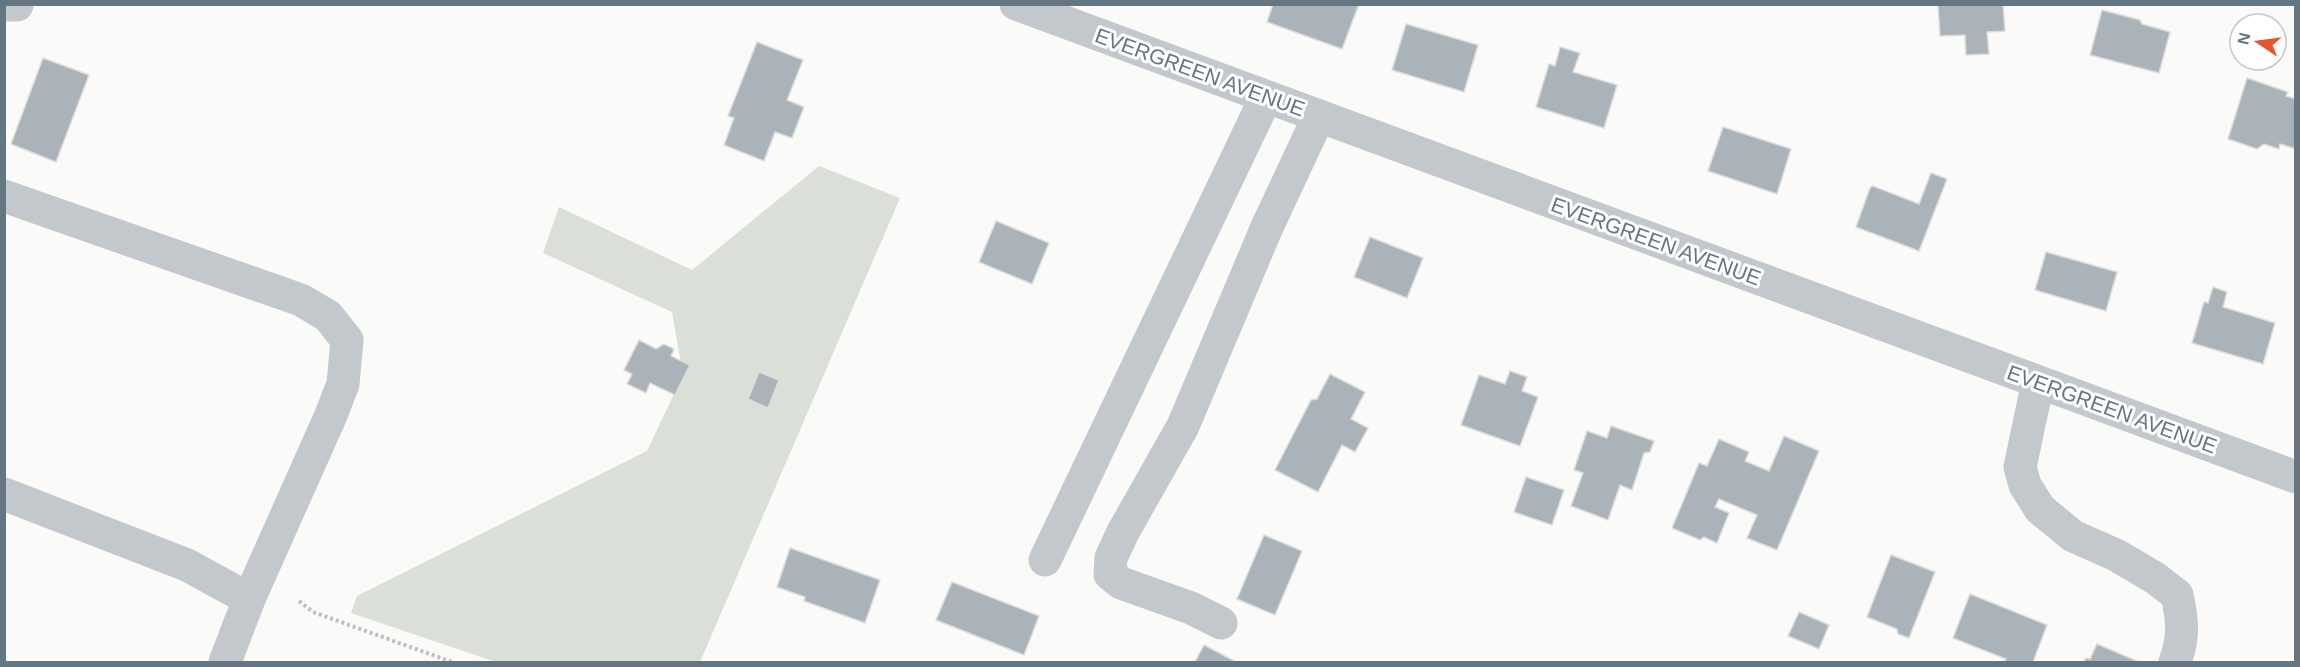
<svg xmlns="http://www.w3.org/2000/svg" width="2300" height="667" font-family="Helvetica,sans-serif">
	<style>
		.green { fill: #dadfd7 }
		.building { fill: #aab3b9; stroke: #dcdcda; stroke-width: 1.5 }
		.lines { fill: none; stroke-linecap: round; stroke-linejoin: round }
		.path { stroke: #bbbfc2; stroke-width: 4; stroke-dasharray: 3 3; stroke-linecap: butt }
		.minor { stroke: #c3c8cc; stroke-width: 33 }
		.labels { text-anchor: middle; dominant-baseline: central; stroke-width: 6; stroke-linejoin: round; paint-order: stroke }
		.street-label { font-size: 21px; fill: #657683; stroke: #fff }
	</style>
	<rect width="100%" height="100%" fill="#fafaf8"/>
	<polygon class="green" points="819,166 900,198 700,662 496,662 351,613 357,596 647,451 683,375 672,312 543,253 559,207 692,270"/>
	<g class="building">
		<polygon points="1273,4 1359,4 1342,49 1267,22"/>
		<polygon points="1938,4 2003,4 2005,31 1987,32 1989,54 1966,55 1965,35 1940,36"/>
		<polygon points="2102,10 2140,20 2142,24 2170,32 2159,73 2090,55"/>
		<polygon points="1406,24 1478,45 1464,92 1392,70"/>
		<polygon points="757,42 803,60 787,100 804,107 792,138 775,132 764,161 724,145 734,118 728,116"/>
		<polygon points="1560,47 1580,53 1573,72 1617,85 1604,128 1536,107 1549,64 1555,66"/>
		<polygon points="43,58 89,75 56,162 11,144"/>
		<polygon points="2247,78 2288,92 2286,96 2296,99 2296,149 2280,144 2279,149 2264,144 2257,149 2228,139"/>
		<polygon points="1723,127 1791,149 1777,194 1708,171"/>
		<polygon points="1931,173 1947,179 1919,251 1856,227 1870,188 1873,186 1919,204"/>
		<polygon points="996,221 1049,243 1032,284 979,262"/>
		<polygon points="1370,237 1423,258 1407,298 1354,277"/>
		<polygon points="2046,252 2117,272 2106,311 2035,290"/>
		<polygon points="2213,287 2227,292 2223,307 2275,323 2263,364 2192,343 2204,302 2208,303"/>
		<polygon points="639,340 656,349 664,344 674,349 671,356 690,365 675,395 650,383 646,393 627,384 632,374 624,370"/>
		<polygon points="1510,371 1527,377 1522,391 1538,397 1520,446 1461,425 1479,375 1505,384"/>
		<polygon points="759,372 779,380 768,408 748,399"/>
		<polygon points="1330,374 1365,392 1351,419 1368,428 1355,452 1342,445 1318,492 1275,470 1311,400 1317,399"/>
		<polygon points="1611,426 1654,441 1650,452 1644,453 1632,490 1620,485 1608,520 1571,506 1583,473 1574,470 1587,431 1607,438"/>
		<polygon points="1784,436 1819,451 1777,550 1747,538 1757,515 1719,499 1715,507 1729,513 1717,543 1704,537 1700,540 1672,528 1699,463 1707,466 1719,439 1749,452 1745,461 1769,471"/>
		<polygon points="1526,477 1564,490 1552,525 1514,512"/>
		<polygon points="1264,535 1302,551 1275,615 1237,599"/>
		<polygon points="790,548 880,580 865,623 804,601 805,597 777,587"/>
		<polygon points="1891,555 1935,572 1909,638 1898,634 1897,629 1867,617"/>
		<polygon points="952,582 1039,616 1024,655 936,620"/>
		<polygon points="1970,594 2047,625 2033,662 2004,662 2006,659 1953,638"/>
		<polygon points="1799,612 1829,625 1819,649 1788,636"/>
		<polygon points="2097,644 2139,662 2084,662 2086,658 2090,659"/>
		<polygon points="1204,645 1236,662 1195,662"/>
	</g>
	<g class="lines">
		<polyline class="path" points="299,601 313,612 452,662"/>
		<g class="minor">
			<polyline points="1016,4 2296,477"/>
			<polyline points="4,5 17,5"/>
			<polyline points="4,196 301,300 328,316 347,340 343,384 331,415 249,599"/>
			<path d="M2038,382L2020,467L2025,485L2040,509L2073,536L2116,555L2155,578L2177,595C2183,622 2184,637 2175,662"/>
			<polyline points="4,494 187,565 249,599 225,662"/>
			<polyline points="1045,560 1266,97"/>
			<polyline points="1221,623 1191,608 1121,583 1110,574 1111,558 1123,532 1183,426 1267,227 1319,116"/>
		</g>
	</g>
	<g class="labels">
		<g class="street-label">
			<text transform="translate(1200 72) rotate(20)">EVERGREEN AVENUE</text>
			<text transform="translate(1656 241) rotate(20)">EVERGREEN AVENUE</text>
			<text transform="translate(2112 409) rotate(20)">EVERGREEN AVENUE</text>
		</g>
	</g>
	<rect width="2300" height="667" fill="none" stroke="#657683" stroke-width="12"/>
	<g transform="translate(2258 42) rotate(283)"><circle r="28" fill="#ffffff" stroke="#c1c8cd" stroke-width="1.5"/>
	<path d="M0-4.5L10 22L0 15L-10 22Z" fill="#e4572e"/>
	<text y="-9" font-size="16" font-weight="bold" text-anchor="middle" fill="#657683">N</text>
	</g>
</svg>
